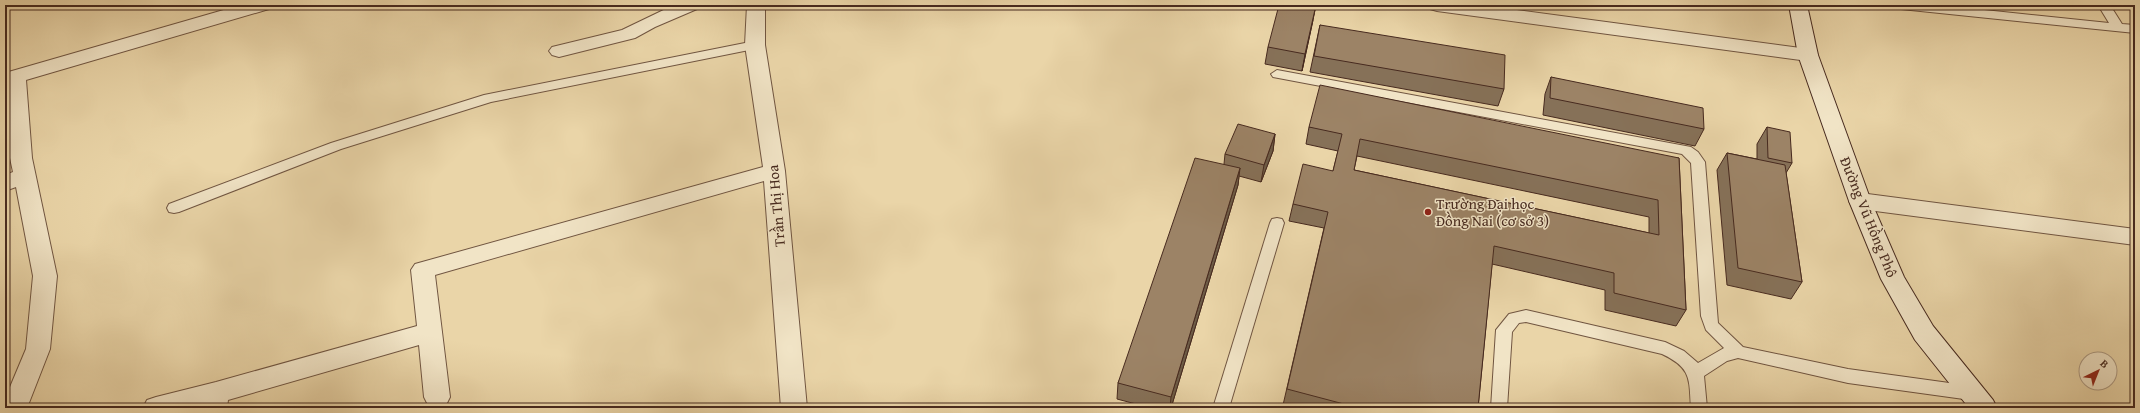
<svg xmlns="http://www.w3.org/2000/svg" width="2140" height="413" font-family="'Gentium Book Plus',serif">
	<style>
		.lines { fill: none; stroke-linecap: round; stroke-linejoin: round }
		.lane-casing { stroke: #705541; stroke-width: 2 }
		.street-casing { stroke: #705541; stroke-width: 2 }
		.secondary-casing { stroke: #472a1f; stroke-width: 2 }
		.lane { fill: #f1e4c6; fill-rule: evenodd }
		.street { fill: #f1e4c6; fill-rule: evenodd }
		.secondary { fill: #f1e4c6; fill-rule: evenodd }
		.wall { fill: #867158; stroke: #472a1f; fill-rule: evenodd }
		.shaded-wall { fill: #6d5c47; stroke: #472a1f }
		.building { fill: #9c8366; stroke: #472a1f; fill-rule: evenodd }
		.poi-dot { fill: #8f2418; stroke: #f1e4c6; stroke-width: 1.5 }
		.labels { text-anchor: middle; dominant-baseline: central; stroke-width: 3; stroke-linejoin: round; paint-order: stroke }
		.poi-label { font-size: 15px; fill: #472a1f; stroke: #f1e4c6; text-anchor: start }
		.street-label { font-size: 15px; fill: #472a1f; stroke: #f1e4c6 }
	</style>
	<rect width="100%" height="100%" fill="#ead5a8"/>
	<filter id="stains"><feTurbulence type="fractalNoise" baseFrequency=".005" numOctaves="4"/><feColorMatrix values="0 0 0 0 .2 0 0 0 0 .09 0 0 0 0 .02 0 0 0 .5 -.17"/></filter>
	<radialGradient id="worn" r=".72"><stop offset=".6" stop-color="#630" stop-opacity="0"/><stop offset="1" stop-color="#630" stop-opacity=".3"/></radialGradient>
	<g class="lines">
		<g class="lane-casing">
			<g id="lane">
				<polygon points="1895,5 1937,5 2109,23 2098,5 2110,5 2122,24 2135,25 2135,33 1901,9"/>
				<polygon points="755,41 761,45 759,48 491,102 341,149 179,212 174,213 169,212 167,208 169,204 331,143 484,95"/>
				<path d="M1277,70L1691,147L1698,152L1705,162L1718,323L1743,347L1848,369L1971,386L1977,388L1979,393L1977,398L1971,400L1848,383L1738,358L1727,361L1704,376L1707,408H1691C1689,379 1692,368 1662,354L1526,322L1519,323L1512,332L1507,408H1491L1496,330L1509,314L1526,310L1665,342L1684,351L1698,363L1724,348L1706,330L1701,316L1691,163L1682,154L1273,77L1271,74Z"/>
				<polygon points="1277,218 1282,219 1284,223 1229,408 1213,408 1270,223 1272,219"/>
			</g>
		</g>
		<g class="street-casing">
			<g id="street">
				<polygon points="241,5 271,5 269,9 26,80 32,158 57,276 50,349 27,408 5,408 5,399 26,349 33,276 16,187 5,191 5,175 13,172 10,158 5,73"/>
				<polygon points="674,5 699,5 697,9 655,27 635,38 559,57 552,55 549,51 552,47 622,30"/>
				<polygon points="747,5 765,5 765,45 785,171 807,408 781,408 764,181 435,275 450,397 446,405 437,408 428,405 424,397 419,345 228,400 227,408 143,408 147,400 156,397 216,382 417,326 411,270 415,264 763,167 745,45"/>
				<polygon points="1428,5 1480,5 1808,49 1815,51 1818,55 1815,59 1808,61 1437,11 1430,9"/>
				<polygon points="1860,193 2135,229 2135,245 1860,209 1852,207 1849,201 1852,195"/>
			</g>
		</g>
		<g class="secondary-casing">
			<polygon id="secondary" points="1789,5 1807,5 1818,55 1871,201 1904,277 1933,326 1993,400 1997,408 1969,408 1915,340 1881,279 1849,201 1798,55"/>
		</g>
		<use href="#lane" class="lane"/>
		<use href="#street" class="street"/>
		<use href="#secondary" class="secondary"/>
	</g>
	<g class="wall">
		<polygon points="1313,20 1302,71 1265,64 1268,47"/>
		<polygon points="1320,25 1504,89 1498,106 1310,72"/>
		<polygon points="1551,77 1704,129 1695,146 1543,115 1545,94"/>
		<path d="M1309,127L1679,158L1686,310L1676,326L1605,310V290L1492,264L1478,408H1293L1283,405L1324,228L1289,221L1293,204L1333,171L1338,151L1306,144ZM1357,156L1649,217V233L1354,170Z"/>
		<polygon points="1767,127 1792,163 1786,173 1802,282 1791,299 1727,285 1717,170 1727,153 1757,159 1757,144"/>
		<polygon points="1275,134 1273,151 1261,182 1239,176 1238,185 1171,408 1151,408 1117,399 1118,383 1224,164 1225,154"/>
	</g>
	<g class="shaded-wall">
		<polygon points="1316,5 1313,20 1302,71 1305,54"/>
		<polygon points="1275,134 1273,151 1261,182 1264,165"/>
		<polygon points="1240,168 1238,185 1171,408 1170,408 1171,397"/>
	</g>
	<g class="building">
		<polygon points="1279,5 1316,5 1305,54 1268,47"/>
		<polygon points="1320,25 1505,55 1504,89 1314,56"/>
		<polygon points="1551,77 1703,108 1704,129 1550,98"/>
		<path d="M1320,85L1679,158L1686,310L1614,293V273L1494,246L1478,408H1359L1287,389L1328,212L1293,204L1303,164L1333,171L1342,134L1309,127ZM1360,139L1658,200L1659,235L1354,170Z"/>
		<polygon points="1238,124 1275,134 1264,165 1225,154"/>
		<polygon points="1767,127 1790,132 1792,163 1768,158"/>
		<polygon points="1727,153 1785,165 1802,282 1738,268"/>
		<polygon points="1195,158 1240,168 1171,397 1118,383"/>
	</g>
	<circle class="poi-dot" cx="1428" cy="212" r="4"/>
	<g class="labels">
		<g class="poi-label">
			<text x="1436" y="203">Trường Đại học<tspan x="1436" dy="17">Đồng Nai (cơ sở 3)</tspan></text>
		</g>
		<g class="street-label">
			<text transform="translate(776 206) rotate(-95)">Trần Thị Hoa</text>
			<text transform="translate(1869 217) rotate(68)">Đường Vũ Hồng Phô</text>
		</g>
	</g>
	<rect width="2140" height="413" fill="none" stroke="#ead5a8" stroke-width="20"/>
	<rect x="6" y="6" width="2128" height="401" fill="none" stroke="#472a1f" stroke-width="2"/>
	<rect x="10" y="10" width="2120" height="393" fill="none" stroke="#472a1f"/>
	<g transform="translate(2098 371) rotate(43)"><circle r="19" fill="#f1e4c6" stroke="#ad9a83"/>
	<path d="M0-3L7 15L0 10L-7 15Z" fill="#8f2418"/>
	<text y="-6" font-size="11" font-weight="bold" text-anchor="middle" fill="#472a1f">B</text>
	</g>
	<rect width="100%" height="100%" filter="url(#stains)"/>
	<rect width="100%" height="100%" fill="url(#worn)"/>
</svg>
